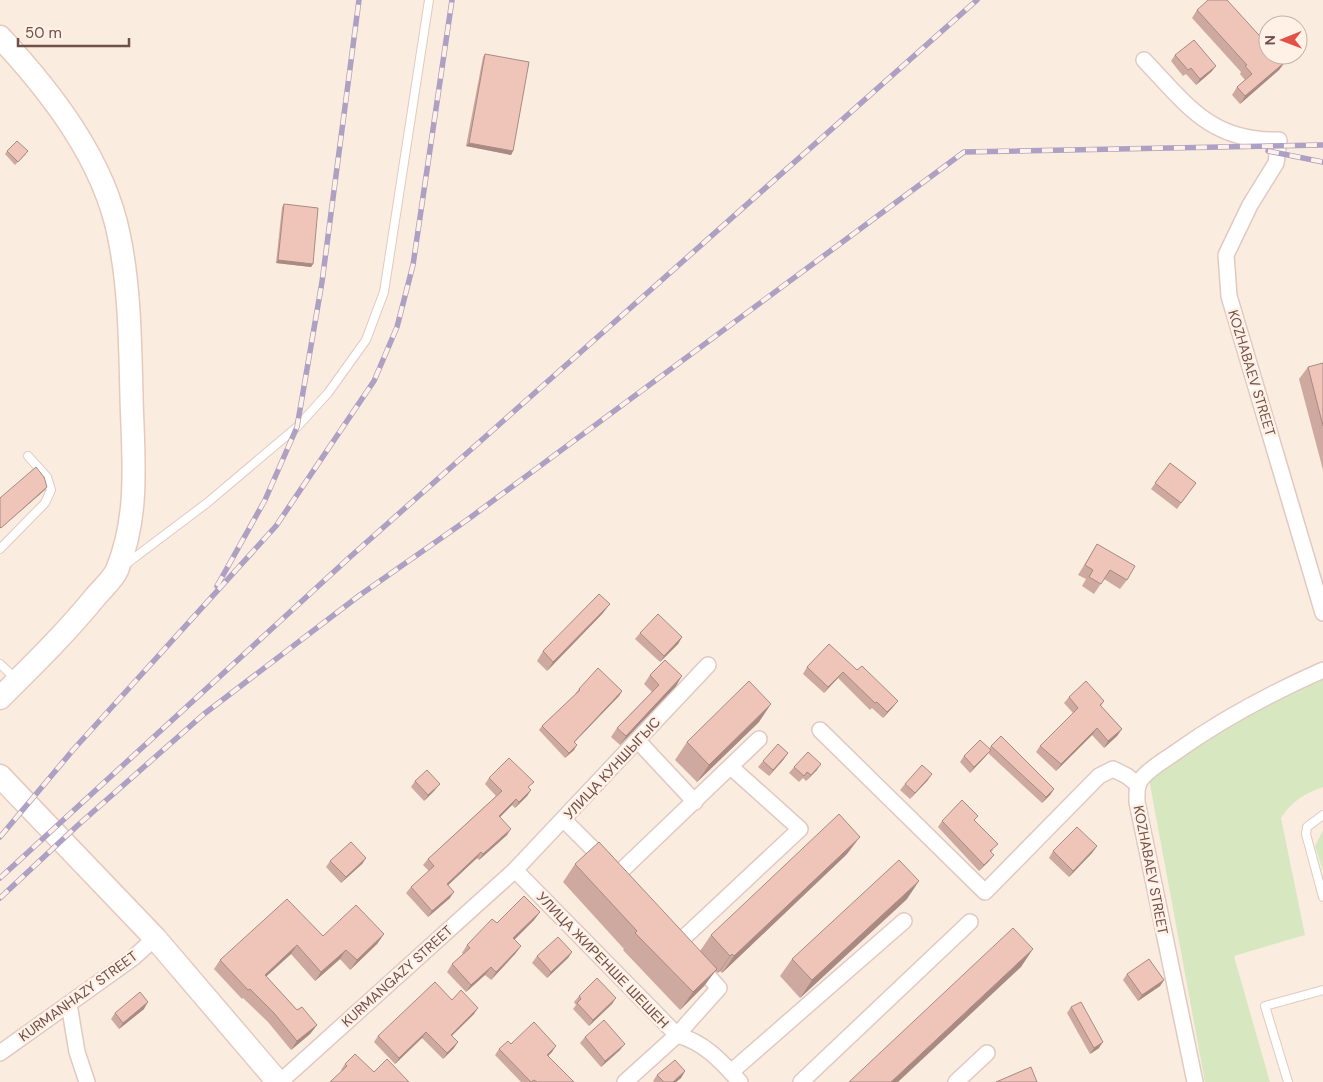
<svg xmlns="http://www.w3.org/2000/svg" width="1323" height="1082" font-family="'DM Sans',sans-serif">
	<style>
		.green { fill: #d7e8c0 }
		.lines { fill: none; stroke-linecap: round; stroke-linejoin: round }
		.lane-casing { stroke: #e1c9c0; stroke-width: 10 }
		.street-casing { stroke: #e1c9c0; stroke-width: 18 }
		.secondary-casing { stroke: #e6c9bd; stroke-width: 25 }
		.lane { stroke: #fff; stroke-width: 8 }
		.street { stroke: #fff; stroke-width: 15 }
		.secondary { stroke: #fff; stroke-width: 22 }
		.rail-casing { stroke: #ada0c3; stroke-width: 5.5 }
		.rail { stroke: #fff1e6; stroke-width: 4; stroke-dasharray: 11; stroke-linecap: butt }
		.wall { fill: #cea99f }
		.shaded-wall { fill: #a88a82 }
		.building { fill: #f0c5b9; stroke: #a88a82 }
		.labels { text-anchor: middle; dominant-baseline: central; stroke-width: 5; stroke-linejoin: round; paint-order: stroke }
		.street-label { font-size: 14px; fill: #715048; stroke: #fff1e6 }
	</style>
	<rect width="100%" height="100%" fill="#fbece0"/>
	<g class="green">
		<path d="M1323,677V787C1305,793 1291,802 1281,818L1305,935L1234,956L1270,1082H1205L1149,779L1267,699Z"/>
		<polygon points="1323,830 1323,871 1315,846"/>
	</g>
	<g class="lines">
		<g class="lane-casing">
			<g id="lane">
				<polyline points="0,549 45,503 51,490 47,477 28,456"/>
				<polyline points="126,564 207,503 297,427 328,393 366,340 384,292 429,0"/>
				<polyline points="0,664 16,679"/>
				<polyline points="1323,815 1307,827 1306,834 1323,897"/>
				<polyline points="1288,1082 1265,1006 1323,990"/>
			</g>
		</g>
		<g class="street-casing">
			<g id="street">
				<path d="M1144,60C1187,105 1211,142 1279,140L1276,163L1250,205L1226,255L1229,296L1323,613"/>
				<polyline points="820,730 985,892 1099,776 1113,769 1127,776 1138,785"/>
				<polyline points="638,741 695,802"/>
				<polyline points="564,820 607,863"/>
				<path d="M515,870L677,1035C704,1042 721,1061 740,1082"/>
				<polyline points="618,874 759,739"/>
				<polyline points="677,944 800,829 732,768"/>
				<polyline points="69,1004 77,1052 87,1082"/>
				<polyline points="0,1053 133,958 155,938"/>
				<polyline points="731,1072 904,921"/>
				<polyline points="280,1082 515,870 708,665"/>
				<polyline points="625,1082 677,1035 719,988 697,964"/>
				<polyline points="801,1082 970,922"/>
				<polyline points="956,1082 987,1053"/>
				<path d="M1195,1082L1137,802C1137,793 1136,784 1143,777C1152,767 1165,760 1176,752C1222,719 1271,693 1323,670"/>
			</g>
		</g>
		<g class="secondary-casing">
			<g id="secondary">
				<path d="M0,37C52,93 104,160 119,236C131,294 130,354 132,413C134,466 138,519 117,570C113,579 103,588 96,596C66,633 33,665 0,698"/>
				<polyline points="0,776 155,938 278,1082"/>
			</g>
		</g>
		<use href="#lane" class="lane"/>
		<use href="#street" class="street"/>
		<use href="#secondary" class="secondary"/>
		<g class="rail-casing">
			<g id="rail">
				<polyline points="1268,151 1323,162"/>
				<polyline points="217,586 265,500 297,427 322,282 359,0"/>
				<polyline points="0,837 73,750 276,526 374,381 397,327 413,265 452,0"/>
				<polyline points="0,878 350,557 977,0"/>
				<polyline points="0,898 77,826 204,714 360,595 467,520 964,152 1323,145"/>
			</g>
		</g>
		<use href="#rail" class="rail"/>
	</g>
	<g class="wall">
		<polygon points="1197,10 1285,62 1279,70 1240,104 1232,95 1237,87 1245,80 1240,74 1241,72 1192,18"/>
		<polygon points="485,54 513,151 511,155 466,146 483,57"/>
		<polygon points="1175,55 1216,66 1211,72 1196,85 1186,74 1183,76 1171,61"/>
		<polygon points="7,151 26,154 15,165 5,154"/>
		<polygon points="284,204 313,264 311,267 276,263 282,207"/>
		<polygon points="1323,363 1323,470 1299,379 1308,367"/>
		<polygon points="1170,463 1196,483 1177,509 1151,489"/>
		<polygon points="1097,544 1127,580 1120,589 1104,579 1094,594 1082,586 1086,579 1078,575"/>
		<polygon points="603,613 547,671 537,661 543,651"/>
		<polygon points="640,633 682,637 678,644 660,662 635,639"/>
		<polygon points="807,667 857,670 898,701 893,707 883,718 872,708 870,710 838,678 824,693 803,674"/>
		<polygon points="650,675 676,686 620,745 611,737 617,728 652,692 644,684"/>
		<polygon points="579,689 622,691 619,696 574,742 574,750 565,758 539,730 542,726 576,694 575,694"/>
		<polygon points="1069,697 1104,701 1101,706 1122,729 1117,736 1104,748 1092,735 1056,771 1036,752 1040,746 1073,713 1064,703"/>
		<polygon points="759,722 697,782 675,760 687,742"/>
		<polygon points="991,746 1054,789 1050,795 1042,803 988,753 970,773 960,762 964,756 989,749"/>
		<polygon points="784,759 769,776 758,767 763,761"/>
		<polygon points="794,767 817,770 806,781 803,778 799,782 789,773"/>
		<polygon points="489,778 529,788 531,790 527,796 515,808 512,805 500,817 507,835 479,860 477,858 448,885 450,898 428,917 406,893 411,887 429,871 423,865 428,859 496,796 485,784"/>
		<polygon points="928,780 910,799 900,790 905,784"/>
		<polygon points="415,781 435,790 424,801 411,787"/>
		<polygon points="942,821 974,821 993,850 991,852 994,855 989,861 979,871 938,827"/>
		<polygon points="1097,846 1092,853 1069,877 1049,858 1053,851"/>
		<polygon points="847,854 722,973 720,971 718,973 715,971 704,986 680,1010 623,950 624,949 563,882 575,864 700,951 711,935"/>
		<polygon points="366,858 362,864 341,883 326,867 330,861"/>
		<polygon points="907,899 800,998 780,976 792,959"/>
		<polygon points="540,912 534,920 514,940 521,946 515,954 491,980 485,975 466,992 447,972 452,964 463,954 462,953 467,945 497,923"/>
		<polygon points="384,934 377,944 350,970 340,959 315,981 291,954 266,976 297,1010 317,1025 310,1034 291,1050 268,1022 243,998 242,999 214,969 220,960 323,936"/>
		<polygon points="572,952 568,958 547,978 532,963 537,956"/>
		<polygon points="1127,974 1164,980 1160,986 1138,1001 1123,980"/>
		<polygon points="579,996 612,1004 589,1026 573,1009 576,1005 574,1002"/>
		<polygon points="1071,1007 1099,1048 1090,1054 1067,1013"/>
		<polygon points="144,1009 119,1029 111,1019 115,1013"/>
		<polygon points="474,1014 452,1036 454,1048 443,1059 422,1038 395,1064 374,1042 378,1036"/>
		<polygon points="585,1037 620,1050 601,1067 580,1043"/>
		<polygon points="511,1044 552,1052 548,1056 574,1082 521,1082 495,1055 499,1049"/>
		<polygon points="345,1064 374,1072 342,1071 341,1070"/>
		<polygon points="685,1071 681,1078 676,1082 654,1082 653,1081 657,1075"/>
	</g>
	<g class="shaded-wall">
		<polygon points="1285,62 1279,70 1240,104 1245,96"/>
		<polygon points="1216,66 1211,72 1196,85 1200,79"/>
		<polygon points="469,143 513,151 511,155 466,146"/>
		<polygon points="278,260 313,264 311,267 276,263"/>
		<polygon points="47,487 45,490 0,529 1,528"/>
		<polygon points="610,604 603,613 547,671 553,662"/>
		<polygon points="682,637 678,644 660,662 664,656"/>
		<polygon points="843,672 838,678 824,693 828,687"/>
		<polygon points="682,676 676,686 620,745 626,736"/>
		<polygon points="622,691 619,696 571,746 574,742"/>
		<polygon points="898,701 893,707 883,718 887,712"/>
		<polygon points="771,704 759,722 697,782 709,765"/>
		<polygon points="1097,728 1092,735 1056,771 1061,764"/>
		<polygon points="1122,729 1117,736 1104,748 1108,741"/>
		<polygon points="577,745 574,750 565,758 569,753"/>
		<polygon points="991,750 986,756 970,773 974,767"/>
		<polygon points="788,753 784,759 769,776 773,770"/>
		<polygon points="821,764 817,770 806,781 811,775"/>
		<polygon points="932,774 928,780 910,799 915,793"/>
		<polygon points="440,784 435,790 424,801 428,795"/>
		<polygon points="1054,789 1050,795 1042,803 1046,797"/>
		<polygon points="531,790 527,796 515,808 519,802"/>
		<polygon points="516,799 512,805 495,822 499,816"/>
		<polygon points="511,829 507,835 479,860 483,854"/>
		<polygon points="860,837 847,854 722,973 734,956"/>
		<polygon points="1097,846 1092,853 1069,877 1073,871"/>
		<polygon points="481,852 477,858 443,890 447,884"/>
		<polygon points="994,855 989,861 979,871 984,865"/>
		<polygon points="366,858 362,864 341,883 346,877"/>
		<polygon points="919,881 907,899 800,998 812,980"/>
		<polygon points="454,892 450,898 428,917 432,911"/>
		<polygon points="540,912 534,920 508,946 513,938"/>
		<polygon points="384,934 377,944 350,970 357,960"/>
		<polygon points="297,945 291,954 258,984 265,975"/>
		<polygon points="521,946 515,954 491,980 496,972"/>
		<polygon points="1033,949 1021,967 898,1082 891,1082"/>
		<polygon points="346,950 340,959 315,981 321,972"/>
		<polygon points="572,952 568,958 547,978 551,972"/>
		<polygon points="732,954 720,971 718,973 730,956"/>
		<polygon points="491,967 485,975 466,992 471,985"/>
		<polygon points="717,969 704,986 680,1010 693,992"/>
		<polygon points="1164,980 1160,986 1138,1001 1142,995"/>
		<polygon points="616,998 612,1004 589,1026 593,1020"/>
		<polygon points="148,1002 144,1009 119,1029 123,1023"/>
		<polygon points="478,1008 474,1014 446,1041 451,1035"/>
		<polygon points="317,1025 310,1034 291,1050 297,1041"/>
		<polygon points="426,1032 422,1038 395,1064 399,1058"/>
		<polygon points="458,1042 454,1048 443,1059 447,1053"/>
		<polygon points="1103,1042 1099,1048 1090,1054 1094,1048"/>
		<polygon points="625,1044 620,1050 601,1067 605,1061"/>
		<polygon points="556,1046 552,1052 543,1061 547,1055"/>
		<polygon points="685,1071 681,1078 676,1082 673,1082"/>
	</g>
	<g class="building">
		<polygon points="1208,0 1227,0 1268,45 1268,55 1278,55 1285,62 1245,96 1237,87 1252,74 1245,66 1247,65 1197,10"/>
		<polygon points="1194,40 1216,66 1200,79 1191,68 1188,70 1175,55"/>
		<polygon points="485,54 529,62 513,151 469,143"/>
		<polygon points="17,141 28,151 18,162 7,151"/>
		<polygon points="284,204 318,208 313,264 278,260"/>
		<polygon points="1323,363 1323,426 1308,367"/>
		<polygon points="1170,463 1196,483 1181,503 1155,483"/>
		<polygon points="36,467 44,477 47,487 1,528 0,527 0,498"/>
		<polygon points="1097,544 1135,566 1127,580 1110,570 1101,584 1089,577 1093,570 1085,565"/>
		<polygon points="599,594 610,604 553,662 543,651"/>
		<polygon points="658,614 682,637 664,656 640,633"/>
		<polygon points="829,644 857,670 862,666 898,701 887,712 877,702 875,703 843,672 828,687 807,667"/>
		<polygon points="665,660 682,676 626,736 617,728 659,685 650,675"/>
		<polygon points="598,668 622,691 574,742 577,745 569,753 542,726 580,690 579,689"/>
		<polygon points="749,681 771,704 709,765 687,742"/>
		<polygon points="1086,681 1104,701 1100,705 1122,729 1108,741 1097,728 1061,764 1040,746 1078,708 1069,697"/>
		<polygon points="1001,736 1054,789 1046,797 991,746"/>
		<polygon points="980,740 991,750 974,767 964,756"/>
		<polygon points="778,744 788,753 773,770 763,761"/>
		<polygon points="808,752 821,764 811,775 807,772 804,776 794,767"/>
		<polygon points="509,758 534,782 528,787 531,790 519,802 516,799 499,816 511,829 483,854 481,852 447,884 454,892 432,911 411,887 434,866 428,859 502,791 489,778"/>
		<polygon points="922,765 932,774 915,793 905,784"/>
		<polygon points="427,770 440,784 428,795 415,781"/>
		<polygon points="962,800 978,816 974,820 998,844 990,851 994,855 984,865 942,821"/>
		<polygon points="839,814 860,837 734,956 732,954 730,956 711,935"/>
		<polygon points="1077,827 1097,846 1073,871 1053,851"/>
		<polygon points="351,842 366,858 346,877 330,861"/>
		<polygon points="599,842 717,969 693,992 635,933 637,931 575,864"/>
		<polygon points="899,860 919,881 812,980 792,959"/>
		<polygon points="524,896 540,912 513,938 521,946 496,972 491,967 471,985 452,964 470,948 467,945 492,919 497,923"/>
		<polygon points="287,899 323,936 356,905 384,934 357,960 346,950 321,972 297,945 265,975 297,1010 302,1007 317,1025 297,1041 274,1013 250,989 248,990 220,960"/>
		<polygon points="1013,928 1033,949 891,1082 849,1082"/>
		<polygon points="558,937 572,952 551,972 537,956"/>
		<polygon points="1149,959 1164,980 1142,995 1127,974"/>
		<polygon points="597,978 616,998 593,1020 577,1003 581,999 579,996"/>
		<polygon points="435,982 452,1000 461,990 478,1008 451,1035 458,1042 447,1053 426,1032 399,1058 378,1036"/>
		<polygon points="140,992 148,1002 123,1023 115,1013"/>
		<polygon points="1081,1002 1103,1042 1094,1048 1071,1007"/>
		<polygon points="604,1020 625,1044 605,1061 585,1037"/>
		<polygon points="534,1022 556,1046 547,1055 574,1082 537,1082 534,1080 531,1082 499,1049 508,1041 511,1044"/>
		<polygon points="355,1054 374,1072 387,1059 409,1082 330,1082 347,1066 345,1064"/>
		<polygon points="675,1060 685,1071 673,1082 664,1082 657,1075"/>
		<polygon points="1031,1067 1037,1082 996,1082"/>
	</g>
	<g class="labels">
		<g class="street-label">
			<text transform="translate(1252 373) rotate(73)">KOZHABAEV STREET</text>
			<text transform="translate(612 768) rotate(-47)">УЛИЦА КУНШЫГЫС</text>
			<text transform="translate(1151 870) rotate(79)">KOZHABAEV STREET</text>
			<text transform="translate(603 960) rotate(46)">УЛИЦА ЖИРЕНШЕ ШЕШЕН</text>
			<text transform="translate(397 976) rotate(-42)">KURMANGAZY STREET</text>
			<text transform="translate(78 996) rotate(-36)">KURMANHAZY STREET</text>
		</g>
	</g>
	<g transform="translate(1283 40) rotate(269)"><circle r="24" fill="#fff1e6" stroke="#c6b1a7"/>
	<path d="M0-4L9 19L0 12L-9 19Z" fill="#e35048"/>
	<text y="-8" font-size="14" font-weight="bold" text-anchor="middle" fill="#715048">N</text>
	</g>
	<path d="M18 38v8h111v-8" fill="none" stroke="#715048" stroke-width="2.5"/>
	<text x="25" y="38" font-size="15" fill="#715048" stroke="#fff1e6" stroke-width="4" paint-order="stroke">50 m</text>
</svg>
